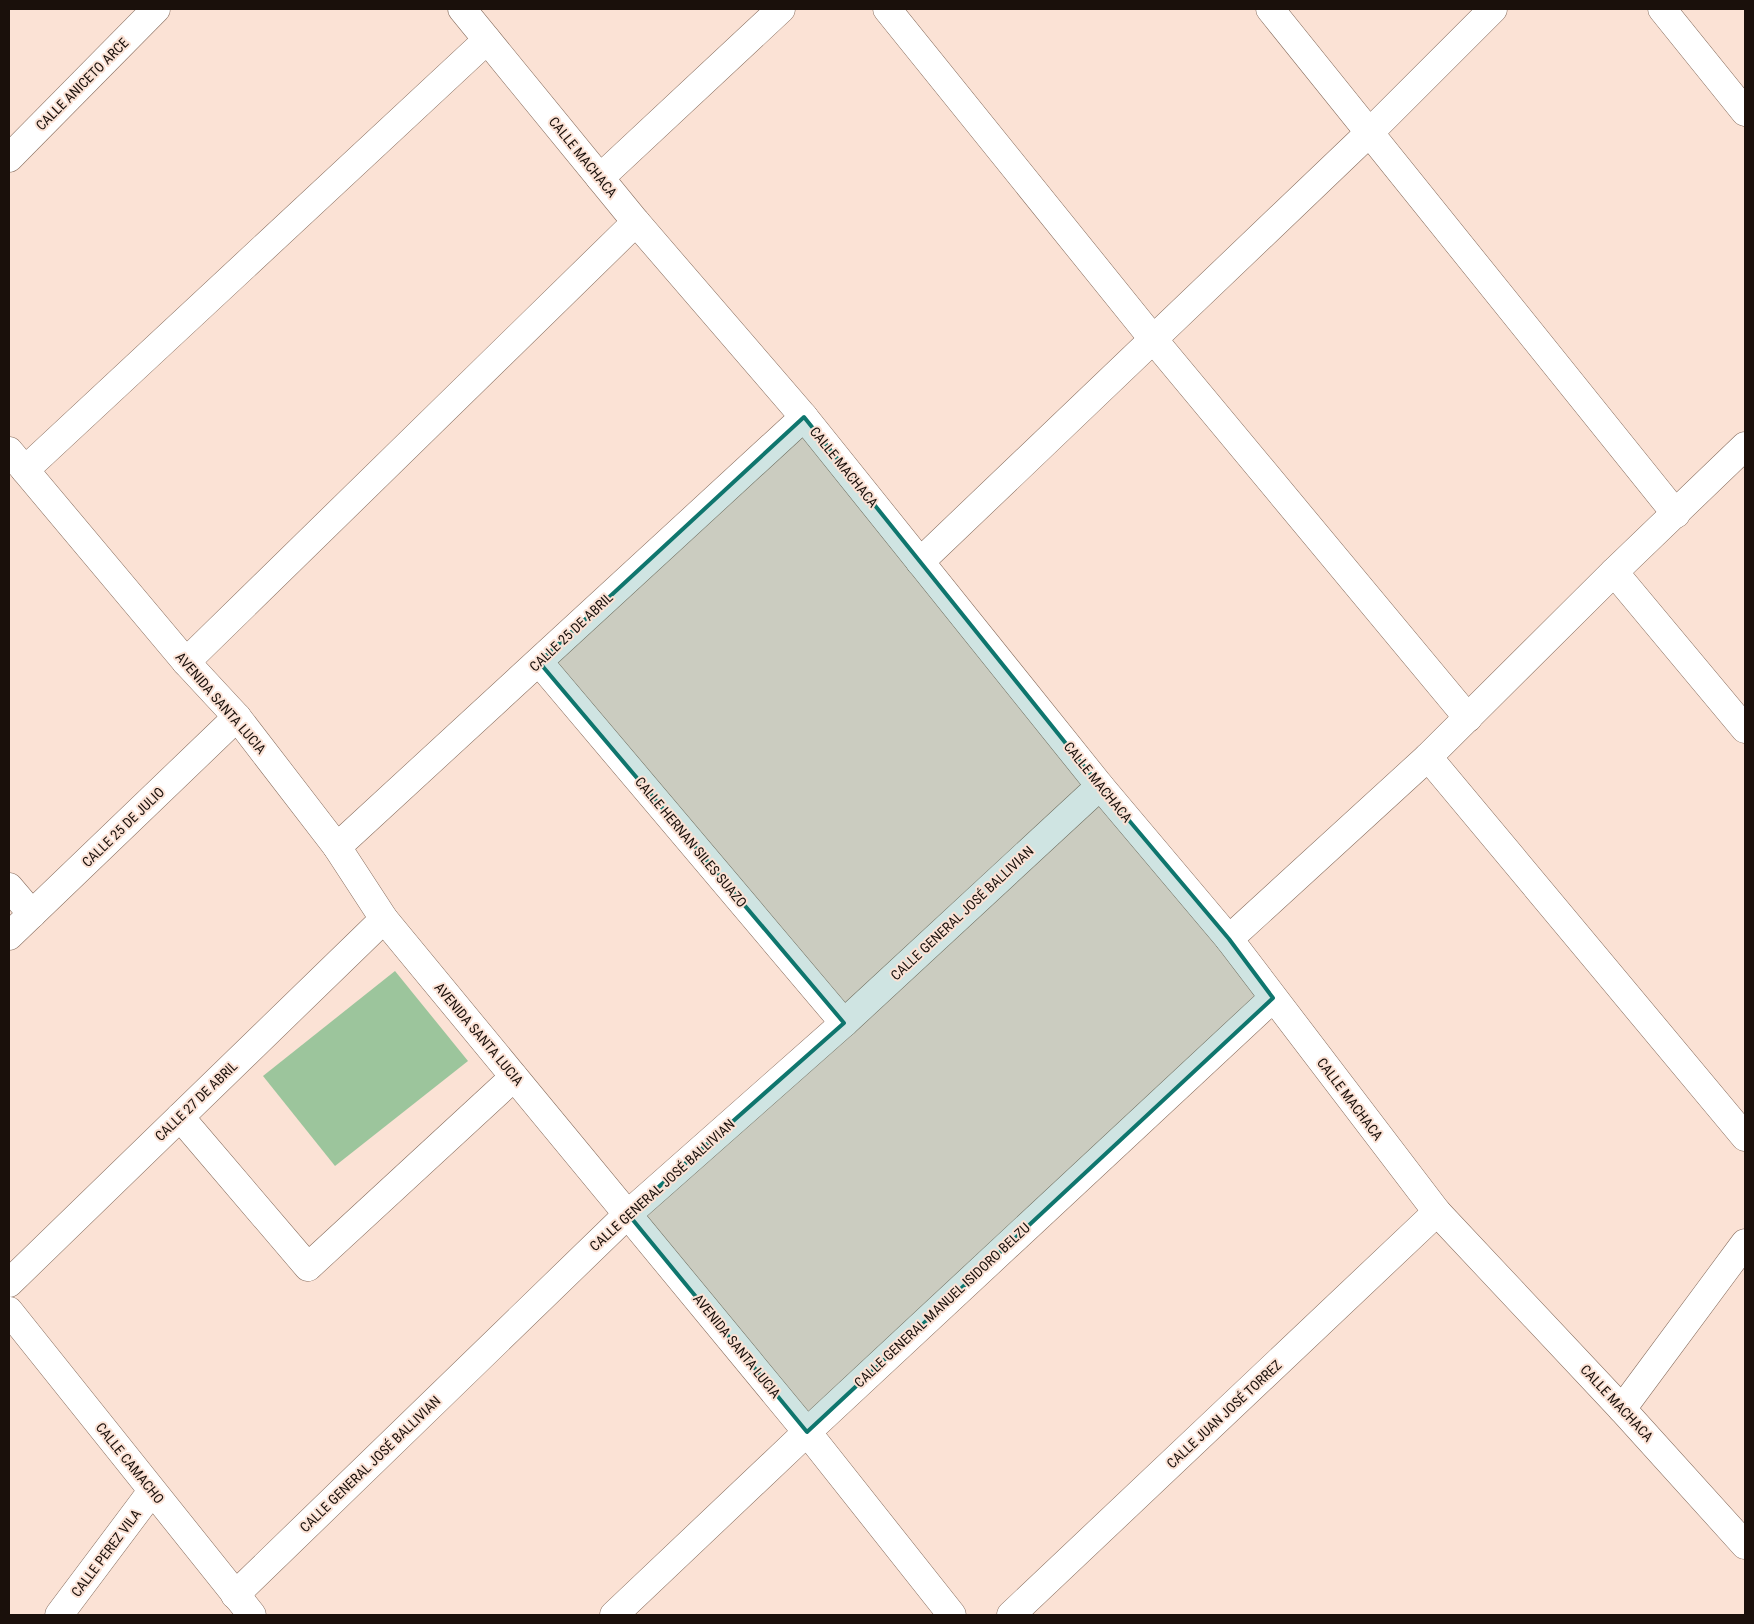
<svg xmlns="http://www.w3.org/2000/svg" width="1754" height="1624" font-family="'Roboto Condensed',sans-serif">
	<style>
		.green { fill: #9cc59c }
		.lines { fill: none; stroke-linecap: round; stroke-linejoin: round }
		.street-casing { stroke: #866c5d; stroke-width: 29 }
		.street { stroke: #fff; stroke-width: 28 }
		.marked { fill: #0f766e; fill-opacity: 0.2; stroke: #0f766e; stroke-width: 4; stroke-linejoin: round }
		.labels { text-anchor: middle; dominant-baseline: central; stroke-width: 4; stroke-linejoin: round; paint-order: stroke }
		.street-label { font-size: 14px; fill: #1a100b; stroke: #fbe2d5 }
	</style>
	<rect width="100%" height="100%" fill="#fbe2d5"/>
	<polygon class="green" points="395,971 468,1061 335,1166 263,1076"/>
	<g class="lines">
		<g class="street-casing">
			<g id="street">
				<polyline points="462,9 636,222 804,417 1100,786 1229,939 1437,1212 1622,1409 1745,1545"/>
				<polyline points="887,9 1153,339 1468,718"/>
				<polyline points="1270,9 1676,514"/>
				<polyline points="1662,9 1745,112"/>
				<polyline points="9,158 156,9"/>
				<polyline points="600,178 781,9"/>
				<polyline points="9,451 186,662 237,717 337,847 384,919 807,1432 952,1615"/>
				<polyline points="25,470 487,40"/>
				<polyline points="920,562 1369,133 1493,9"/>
				<polyline points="1614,572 1745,729"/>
				<polyline points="186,662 636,222"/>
				<polyline points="539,662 844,1023"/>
				<polyline points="1428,757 1745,1137"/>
				<polyline points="337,847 804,417"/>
				<polyline points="9,887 32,914"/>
				<polyline points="9,936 237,717"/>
				<polyline points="1229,939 1428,757 1614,572 1745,446"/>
				<polyline points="180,1117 308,1267 514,1077"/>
				<polyline points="9,1283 384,919"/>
				<polyline points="9,1311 252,1615"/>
				<polyline points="1622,1409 1745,1243"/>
				<polyline points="235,1595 628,1214 844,1023 1100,786"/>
				<polyline points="59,1615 152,1491"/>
				<polyline points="614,1615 807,1432 1273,998"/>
				<polyline points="1011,1615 1437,1212"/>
			</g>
		</g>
		<use href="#street" class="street"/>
	</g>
	<path class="marked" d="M804,417L1100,786L1229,939L1273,998L807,1432L628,1214L844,1023L539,662Z"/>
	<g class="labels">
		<g class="street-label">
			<text transform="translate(82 84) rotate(-45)">CALLE ANICETO ARCE</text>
			<text transform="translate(583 157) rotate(51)">CALLE MACHACA</text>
			<text transform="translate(844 467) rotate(51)">CALLE MACHACA</text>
			<text transform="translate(571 632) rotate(-43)">CALLE 25 DE ABRIL</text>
			<text transform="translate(221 703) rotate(49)">AVENIDA SANTA LUCIA</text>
			<text transform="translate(1098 782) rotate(51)">CALLE MACHACA</text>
			<text transform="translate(123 827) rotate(-44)">CALLE 25 DE JULIO</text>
			<text transform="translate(691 842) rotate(50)">CALLE HERNAN SILES SUAZO</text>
			<text transform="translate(962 913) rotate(-43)">CALLE GENERAL JOSÉ BALLIVIAN</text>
			<text transform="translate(479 1034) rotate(50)">AVENIDA SANTA LUCIA</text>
			<text transform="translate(1350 1099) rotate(53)">CALLE MACHACA</text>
			<text transform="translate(196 1101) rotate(-44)">CALLE 27 DE ABRIL</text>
			<text transform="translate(662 1185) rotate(-42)">CALLE GENERAL JOSÉ BALLIVIAN</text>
			<text transform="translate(942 1305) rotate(-43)">CALLE GENERAL MANUEL ISIDORO BELZU</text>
			<text transform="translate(737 1346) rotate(51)">AVENIDA SANTA LUCIA</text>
			<text transform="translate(1617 1403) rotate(47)">CALLE MACHACA</text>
			<text transform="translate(1224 1414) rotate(-43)">CALLE JUAN JOSÉ TORREZ</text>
			<text transform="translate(130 1463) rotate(51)">CALLE CAMACHO</text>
			<text transform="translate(370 1464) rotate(-44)">CALLE GENERAL JOSÉ BALLIVIAN</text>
			<text transform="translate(106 1553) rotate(-53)">CALLE PEREZ VILA</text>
		</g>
	</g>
	<rect width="1754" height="1624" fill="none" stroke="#1a100b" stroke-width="20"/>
</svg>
